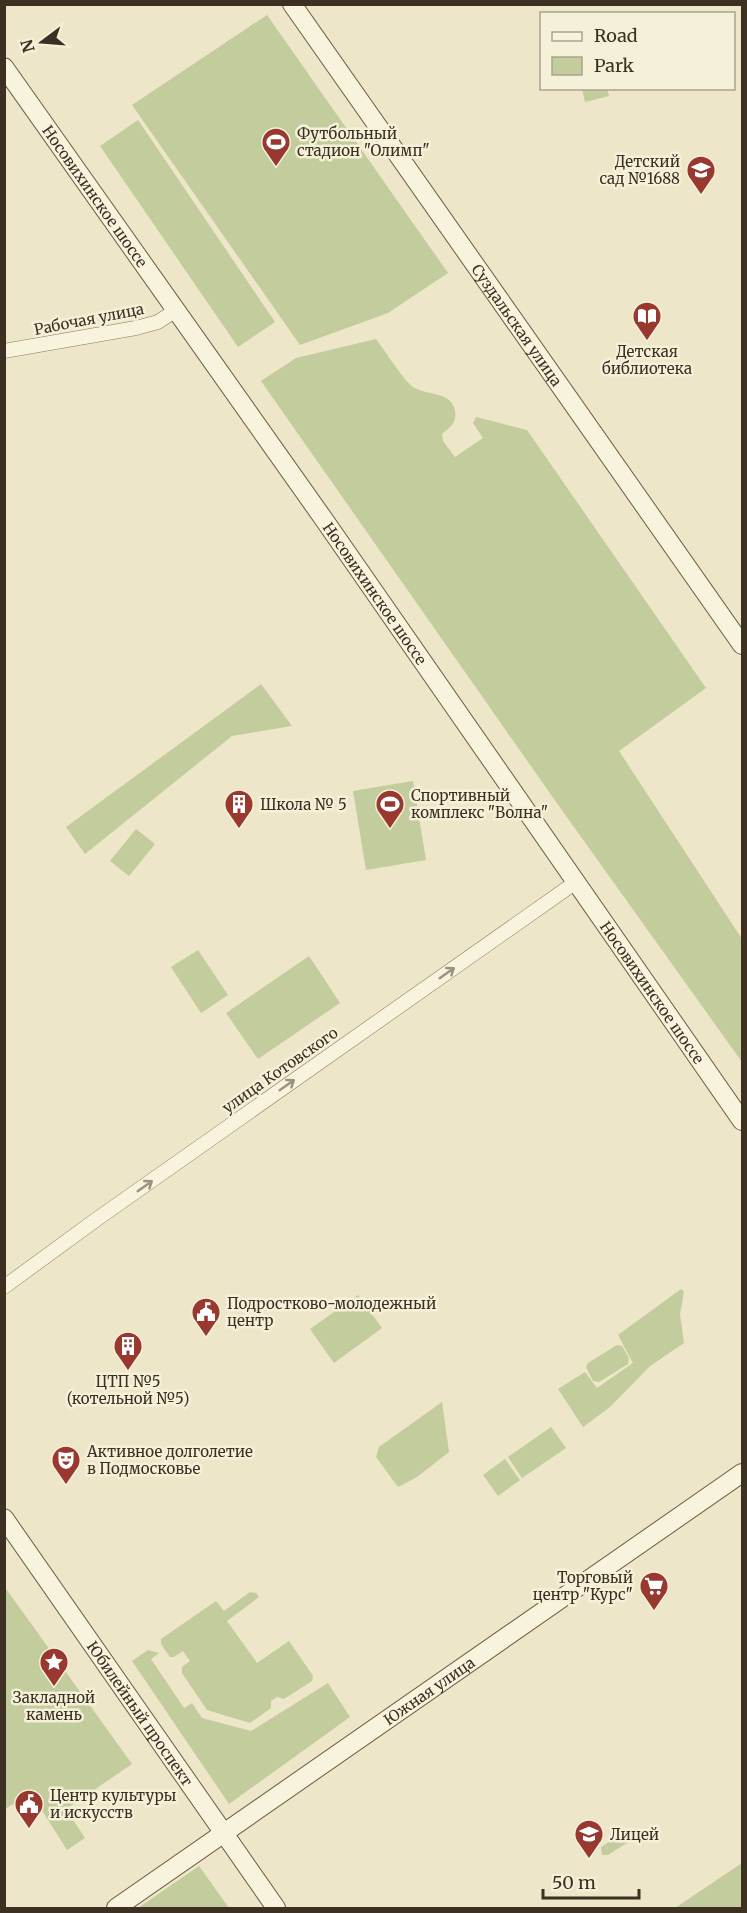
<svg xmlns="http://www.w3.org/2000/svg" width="747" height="1913" font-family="Merriweather,serif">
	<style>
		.green { fill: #c2cc9c }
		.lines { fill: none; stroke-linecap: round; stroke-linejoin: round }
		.street-casing { stroke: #8a7a5d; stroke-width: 15 }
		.secondary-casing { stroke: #6c5b40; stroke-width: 20 }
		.street { stroke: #f8f3dc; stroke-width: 14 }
		.secondary { stroke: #f8f3dc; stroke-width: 18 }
		.oneway { stroke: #9a927e }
		.labels { text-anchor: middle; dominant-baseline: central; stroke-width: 5; stroke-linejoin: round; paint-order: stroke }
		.poi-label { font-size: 15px; fill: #3b3021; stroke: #f5f0d8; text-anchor: start }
		.street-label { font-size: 15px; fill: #3b3021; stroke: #f5f0d8 }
	</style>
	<rect width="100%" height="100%" fill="#eee6c8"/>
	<g class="green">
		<polygon points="267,15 448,273 388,313 300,345 132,105"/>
		<polygon points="582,89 607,89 609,96 585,102"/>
		<polygon points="138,120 275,322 238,347 100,146"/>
		<path d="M376,339C383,348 405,382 413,387C427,396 452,391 455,411C457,423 450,427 442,434L443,441L455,457L483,438L473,423L476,417L527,430L706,688L619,751L742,939V1062L554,799L261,381L296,358Z"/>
		<polygon points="261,684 292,726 232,736 85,854 66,827"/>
		<polygon points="413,781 426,860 366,870 353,791"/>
		<polygon points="136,829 155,844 129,876 110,861"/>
		<polygon points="198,950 228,995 201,1013 171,967"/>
		<polygon points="309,956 340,1003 258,1059 226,1013"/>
		<polygon points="681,1289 684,1292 680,1314 684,1343 650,1366 610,1407 583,1427 558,1389 585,1372 597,1388 633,1363 618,1335"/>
		<polygon points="358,1295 382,1328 334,1363 310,1329"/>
		<polygon points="617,1345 622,1346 629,1358 628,1364 599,1382 593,1381 586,1367 588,1363"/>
		<polygon points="442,1402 449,1452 417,1477 398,1487 376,1457 379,1447"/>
		<polygon points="551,1427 566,1448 522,1478 508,1457"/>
		<polygon points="505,1459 520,1480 498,1496 483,1475"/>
		<polygon points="4,1586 132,1764 66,1809 85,1838 67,1850 31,1793 5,1809"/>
		<polygon points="250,1592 256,1593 259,1597 227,1621 257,1663 289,1641 313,1676 312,1681 284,1699 277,1697 271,1701 271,1708 250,1723 207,1710 182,1673 182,1667 190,1661 183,1651 174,1657 170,1657 161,1644 161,1639 216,1601 224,1611"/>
		<polygon points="148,1650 159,1653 151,1659 184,1708 192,1703 202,1718 251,1731 328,1683 350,1717 229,1804 132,1661"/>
		<polygon points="628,1830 634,1835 633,1839 608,1855 602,1855 601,1847"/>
		<polygon points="742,1863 742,1908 675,1908"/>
		<polygon points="199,1866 229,1908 138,1908"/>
	</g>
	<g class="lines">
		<g class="street-casing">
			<g id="street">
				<polyline points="4,351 136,328 158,322 176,310"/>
				<polyline points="4,1287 97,1219 576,882"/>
			</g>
		</g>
		<g class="secondary-casing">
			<g id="secondary">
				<path id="s1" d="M292,4L742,645"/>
				<path id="s2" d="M4,67L325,521L742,1121"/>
				<path id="s3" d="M4,1518L276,1908"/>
				<path id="s4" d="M116,1908L742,1473"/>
			</g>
		</g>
		<use href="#street" class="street"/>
		<use href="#secondary" class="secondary"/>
	</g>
	<defs><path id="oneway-shaft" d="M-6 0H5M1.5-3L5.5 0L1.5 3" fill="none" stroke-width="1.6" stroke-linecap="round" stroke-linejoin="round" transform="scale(1.5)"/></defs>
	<g class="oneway">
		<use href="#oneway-shaft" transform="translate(447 973) rotate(-35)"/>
		<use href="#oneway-shaft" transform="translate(287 1085) rotate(-35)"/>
		<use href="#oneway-shaft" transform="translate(145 1186) rotate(-35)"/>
	</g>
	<defs>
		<g id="stadium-pin" transform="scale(1.5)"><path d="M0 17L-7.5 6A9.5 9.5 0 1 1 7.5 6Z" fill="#98382f" stroke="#f5f0d8"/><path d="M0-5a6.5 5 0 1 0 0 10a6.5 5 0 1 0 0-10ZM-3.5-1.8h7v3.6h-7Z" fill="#fff"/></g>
		<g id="school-pin" transform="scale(1.5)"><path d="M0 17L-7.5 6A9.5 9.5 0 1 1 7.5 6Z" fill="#98382f" stroke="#f5f0d8"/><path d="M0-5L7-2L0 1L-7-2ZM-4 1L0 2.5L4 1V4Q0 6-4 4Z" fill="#fff"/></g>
		<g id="library-pin" transform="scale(1.5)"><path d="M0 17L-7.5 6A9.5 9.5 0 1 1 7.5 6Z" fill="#98382f" stroke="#f5f0d8"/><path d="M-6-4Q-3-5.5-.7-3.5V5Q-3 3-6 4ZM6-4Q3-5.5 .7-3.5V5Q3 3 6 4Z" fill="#fff"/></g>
		<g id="building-pin" transform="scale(1.5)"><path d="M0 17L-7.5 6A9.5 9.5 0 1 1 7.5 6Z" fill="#98382f" stroke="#f5f0d8"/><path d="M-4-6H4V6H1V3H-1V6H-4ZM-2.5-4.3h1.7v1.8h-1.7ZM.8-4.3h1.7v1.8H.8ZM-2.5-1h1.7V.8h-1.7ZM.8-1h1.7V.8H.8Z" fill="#fff"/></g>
		<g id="civic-pin" transform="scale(1.5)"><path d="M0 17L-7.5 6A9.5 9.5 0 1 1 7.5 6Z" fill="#98382f" stroke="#f5f0d8"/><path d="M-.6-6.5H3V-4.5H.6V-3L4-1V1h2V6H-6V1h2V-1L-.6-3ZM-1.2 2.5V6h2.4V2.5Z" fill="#fff"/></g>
		<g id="theatre-pin" transform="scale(1.5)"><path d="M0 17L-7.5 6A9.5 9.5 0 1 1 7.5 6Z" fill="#98382f" stroke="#f5f0d8"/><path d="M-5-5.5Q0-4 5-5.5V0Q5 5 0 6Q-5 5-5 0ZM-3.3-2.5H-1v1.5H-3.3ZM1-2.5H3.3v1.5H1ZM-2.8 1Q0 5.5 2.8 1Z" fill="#fff"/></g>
		<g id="supermarket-pin" transform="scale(1.5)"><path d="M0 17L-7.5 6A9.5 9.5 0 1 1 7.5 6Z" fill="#98382f" stroke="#f5f0d8"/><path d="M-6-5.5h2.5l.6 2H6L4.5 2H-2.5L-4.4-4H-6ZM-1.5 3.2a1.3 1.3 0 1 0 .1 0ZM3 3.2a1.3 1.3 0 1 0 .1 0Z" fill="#fff"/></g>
		<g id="sight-pin" transform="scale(1.5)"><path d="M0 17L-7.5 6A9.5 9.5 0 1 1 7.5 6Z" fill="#98382f" stroke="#f5f0d8"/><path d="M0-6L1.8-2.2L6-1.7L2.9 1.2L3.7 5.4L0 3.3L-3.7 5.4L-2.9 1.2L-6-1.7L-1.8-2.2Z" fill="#fff"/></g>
	</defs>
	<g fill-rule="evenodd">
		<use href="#stadium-pin" x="276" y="142"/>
		<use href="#school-pin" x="701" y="170"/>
		<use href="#library-pin" x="647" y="316"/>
		<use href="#building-pin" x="239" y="804"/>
		<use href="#stadium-pin" x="390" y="804"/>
		<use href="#civic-pin" x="206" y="1312"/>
		<use href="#building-pin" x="128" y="1346"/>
		<use href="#theatre-pin" x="66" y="1460"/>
		<use href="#supermarket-pin" x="654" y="1586"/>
		<use href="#sight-pin" x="54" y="1662"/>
		<use href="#civic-pin" x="29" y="1804"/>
		<use href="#school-pin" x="589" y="1834"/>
	</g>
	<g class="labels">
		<g class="poi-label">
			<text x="297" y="133">Футбольный<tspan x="297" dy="17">стадион "Олимп"</tspan></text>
			<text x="680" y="161" text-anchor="end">Детский<tspan x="680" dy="17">сад №1688</tspan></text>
			<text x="647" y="351" text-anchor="middle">Детская<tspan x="647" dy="17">библиотека</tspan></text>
			<text x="411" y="795">Спортивный<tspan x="411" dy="17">комплекс "Волна"</tspan></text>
			<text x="260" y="804">Школа № 5</text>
			<text x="227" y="1303">Подростково-молодежный<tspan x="227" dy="17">центр</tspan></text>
			<text x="128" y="1381" text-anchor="middle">ЦТП №5<tspan x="128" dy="17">(котельной №5)</tspan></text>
			<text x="87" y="1451">Активное долголетие<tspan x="87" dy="17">в Подмосковье</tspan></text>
			<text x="633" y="1577" text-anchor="end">Торговый<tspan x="633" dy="17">центр "Курс"</tspan></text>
			<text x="54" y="1697" text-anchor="middle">Закладной<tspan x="54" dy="17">камень</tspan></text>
			<text x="50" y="1795">Центр культуры<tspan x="50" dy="17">и искусств</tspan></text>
			<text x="610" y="1834">Лицей</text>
		</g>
		<g class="street-label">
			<text stroke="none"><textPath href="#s2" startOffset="158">Носовихинское шоссе</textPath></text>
			<text transform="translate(89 319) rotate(-11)">Рабочая улица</text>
			<text stroke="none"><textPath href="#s1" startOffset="392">Суздальская улица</textPath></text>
			<text stroke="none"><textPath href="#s2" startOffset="644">Носовихинское шоссе</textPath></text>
			<text stroke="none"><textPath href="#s2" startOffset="1130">Носовихинское шоссе</textPath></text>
			<text transform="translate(280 1070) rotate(-35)">улица Котовского</text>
			<text stroke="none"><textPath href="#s4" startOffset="381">Южная улица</textPath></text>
			<text stroke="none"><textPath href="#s3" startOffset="238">Юбилейный проспект</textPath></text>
		</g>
	</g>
	<rect width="747" height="1913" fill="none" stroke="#3b3021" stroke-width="12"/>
	<rect x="540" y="12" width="195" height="78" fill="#f5f0d8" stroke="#aba38f" stroke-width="1.5"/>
	<rect x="552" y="32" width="30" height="9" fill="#f8f3dc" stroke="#aba38f" stroke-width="1.5"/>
	<text x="594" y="42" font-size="18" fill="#3b3021">Road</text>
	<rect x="552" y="57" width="30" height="18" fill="#c2cc9c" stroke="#aba38f" stroke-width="1.5"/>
	<text x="594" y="72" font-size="18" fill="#3b3021">Park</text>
	<g transform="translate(42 42) rotate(254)" stroke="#f5f0d8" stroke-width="4.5" paint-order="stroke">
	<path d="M0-4.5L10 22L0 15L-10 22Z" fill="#3b3021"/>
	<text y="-9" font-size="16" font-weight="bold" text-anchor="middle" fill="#3b3021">N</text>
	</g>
	<path d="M543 1889v9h96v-9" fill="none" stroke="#3b3021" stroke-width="3"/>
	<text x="552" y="1889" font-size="18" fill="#3b3021" stroke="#f5f0d8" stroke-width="4.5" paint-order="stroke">50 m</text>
</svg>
